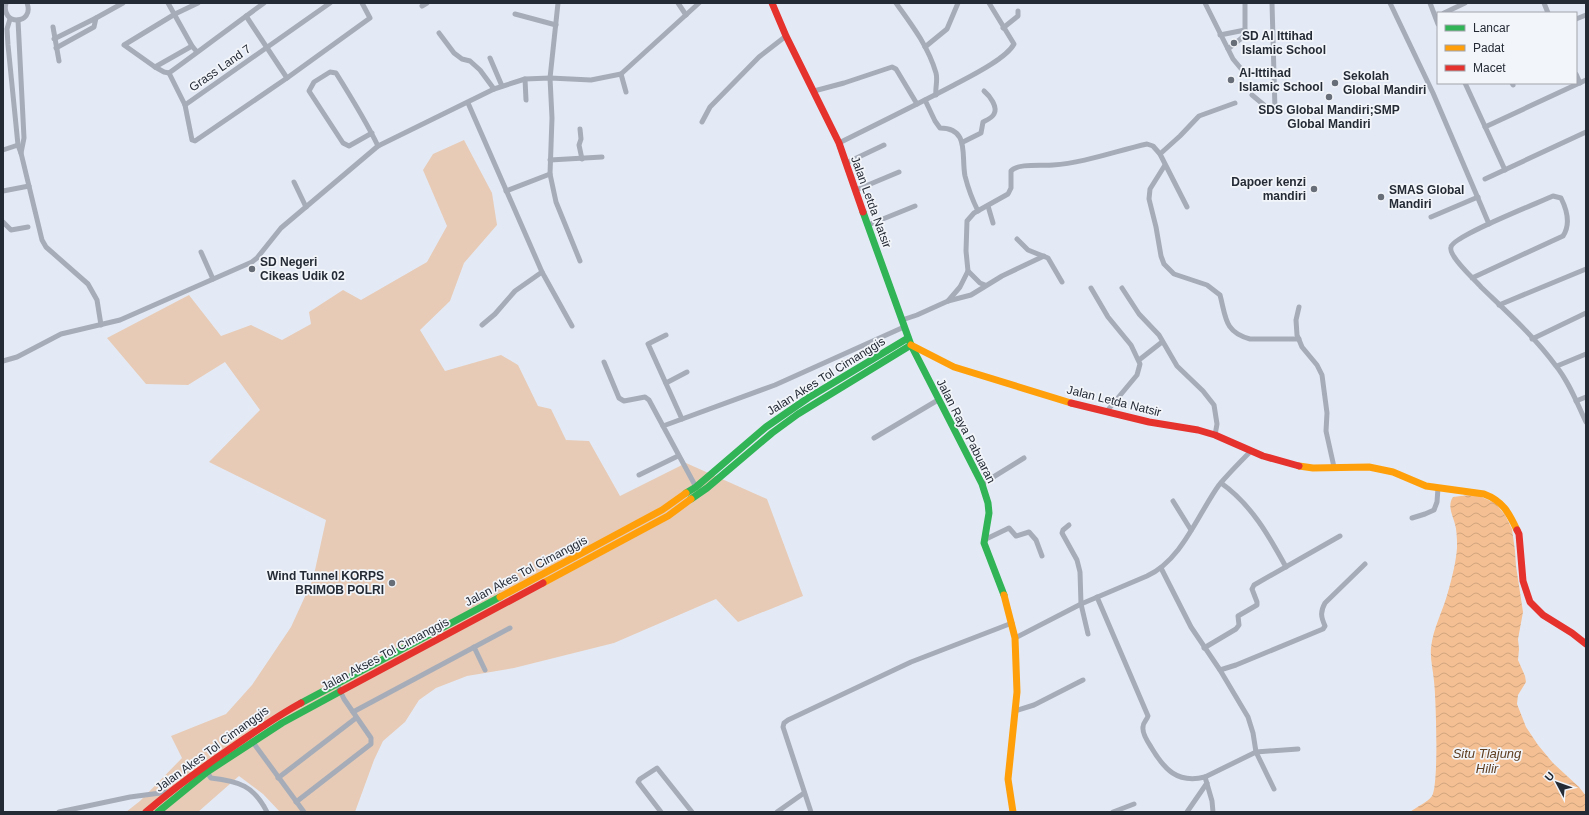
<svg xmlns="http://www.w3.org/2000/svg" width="1589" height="815" font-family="Arial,sans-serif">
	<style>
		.grass { fill: #e7cbb6 }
		.water { fill: url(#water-waves) }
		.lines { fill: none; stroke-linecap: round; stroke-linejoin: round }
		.street { stroke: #a6adb9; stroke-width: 5 }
		.fast { stroke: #30b455; stroke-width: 7 }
		.slow { stroke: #ff9f0a; stroke-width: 7 }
		.jam { stroke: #e5322d; stroke-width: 7 }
		.poi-dot { fill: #686e78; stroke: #f2f5fa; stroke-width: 1.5 }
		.labels { text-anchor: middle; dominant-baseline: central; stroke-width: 3.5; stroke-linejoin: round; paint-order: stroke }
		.poi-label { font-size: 12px; font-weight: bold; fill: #252b35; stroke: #f2f5fa; text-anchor: start }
		.street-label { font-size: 12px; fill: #252b35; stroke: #f2f5fa }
		.water-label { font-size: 13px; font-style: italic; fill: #5e3e21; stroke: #f2f5fa }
	</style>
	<defs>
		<pattern id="water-waves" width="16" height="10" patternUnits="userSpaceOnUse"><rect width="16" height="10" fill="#f4bf92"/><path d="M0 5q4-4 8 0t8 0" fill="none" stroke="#d1a47e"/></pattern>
	</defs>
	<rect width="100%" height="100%" fill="#e4eaf5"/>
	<polygon class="grass" points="464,140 492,193 497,225 464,263 450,301 420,330 445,371 501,355 518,365 538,406 551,409 566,440 589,441 620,496 686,463 767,499 803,596 738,622 716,599 614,643 514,668 467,676 436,688 419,700 405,722 383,741 374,760 355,812 280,812 263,794 239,776 198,812 126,812 140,801 182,758 171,736 226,714 252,685 291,627 313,579 326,520 209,462 260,410 225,362 188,385 146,384 107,338 189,295 221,336 251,325 282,340 311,324 309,312 343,290 361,300 427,262 447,226 423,170 433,154"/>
	<path class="water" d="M1469,495L1479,496L1495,503L1505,515L1512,529L1515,551L1516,566L1523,612L1518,639L1519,649L1518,660L1525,676L1526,682L1518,695L1517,704L1526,727L1538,745L1553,763L1579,787L1586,796V812H1410C1416,807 1427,803 1432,796C1439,785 1436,698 1434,681C1433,670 1430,658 1431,648C1433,628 1443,611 1448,592C1452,578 1456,562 1457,548C1457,542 1457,535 1456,529C1455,519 1446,507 1453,497Z"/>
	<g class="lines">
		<g class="street">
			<path d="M6,3C0,26 35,25 27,3"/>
			<polyline points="168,3 192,46"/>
			<polyline points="558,3 550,78 552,118 550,174 556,202 580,261"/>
			<polyline points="678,3 686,15"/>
			<path d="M896,3C912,25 928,46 936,73C938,80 935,88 936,95"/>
			<polyline points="1205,3 1228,49 1243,37 1245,30 1245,3"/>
			<polyline points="1390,3 1433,93 1489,224"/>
			<polyline points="1430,3 1438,24"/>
			<polyline points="1544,3 1548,13"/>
			<polyline points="422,6 427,3"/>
			<polyline points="1444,13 1465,3"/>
			<polyline points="515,14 556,25"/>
			<polyline points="246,16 287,78"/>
			<polyline points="96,18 123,3"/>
			<polyline points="10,19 7,29 8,45 18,145 21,153 42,240 46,247 88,284 97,300 101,325"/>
			<polyline points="1576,19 1586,15"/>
			<polyline points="18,20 24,138 21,153"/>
			<polyline points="53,27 59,61"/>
			<polyline points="1003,28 1018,16 1018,11"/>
			<polyline points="439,33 454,53 462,59 470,61 480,70 494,89"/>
			<polyline points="1220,35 1245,30"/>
			<polyline points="54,39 96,18 94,27 56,48"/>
			<polyline points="925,47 947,29 958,3"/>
			<polyline points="1228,49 1233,59 1243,71"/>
			<path d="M197,52L192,46L155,67L164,72L169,73C201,50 232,26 264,3"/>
			<polyline points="490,58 502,86"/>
			<polyline points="155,67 124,45 175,14 198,3"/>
			<polyline points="169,73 185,105 192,140 195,141 287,78 370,18 362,3"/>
			<polyline points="621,74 626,92"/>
			<polyline points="1576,74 1580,83"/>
			<polyline points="525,79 526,100"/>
			<polyline points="1465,83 1505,170"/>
			<polyline points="1512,83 1513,85"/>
			<polyline points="814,91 844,83 892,67 896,69 917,104"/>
			<polyline points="1252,95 1270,110 1273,112 1275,110 1272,3"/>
			<path d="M925,100L935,121L940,128C970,128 961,156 965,176C968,188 972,199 978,211"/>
			<polyline points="468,103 542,272 515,291 495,314 482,325"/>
			<polyline points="185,105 330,3"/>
			<polyline points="702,122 710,107 759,57 786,36"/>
			<polyline points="1485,127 1586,80"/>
			<polyline points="580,129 581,139 579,145 582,159"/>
			<path d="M372,133L349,146L343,143L309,91L314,82L330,72L336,73C351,97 366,121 378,146"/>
			<path d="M963,142L981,133L983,122C987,120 992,118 994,114C998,107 990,96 984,91"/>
			<path d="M839,143C877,124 916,105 954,85C969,77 1006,59 1014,44L989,3"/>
			<polyline points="3,150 18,145"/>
			<polyline points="1160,154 1180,136 1199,116 1235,103"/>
			<polyline points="550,160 602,157"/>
			<polyline points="846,163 884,145"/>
			<path d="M1165,165L1150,189L1149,199L1156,227L1161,256L1164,264L1174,274L1207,285L1220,295C1226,317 1224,332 1250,339H1299"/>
			<polyline points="1485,179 1586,132"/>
			<polyline points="294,182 306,207"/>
			<polyline points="856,190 899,172"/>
			<polyline points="3,191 29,186"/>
			<polyline points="506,191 550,174"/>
			<polyline points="988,206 993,223"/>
			<polyline points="1431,217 1478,197"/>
			<polyline points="3,222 11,230 28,227"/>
			<polyline points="868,225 915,206"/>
			<polyline points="1017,239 1028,250 1048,258 1062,282"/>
			<polyline points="201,252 213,279"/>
			<polyline points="542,272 572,326"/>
			<path d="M1472,278L1563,236C1571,224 1567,210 1561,198L1553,196C1538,203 1453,236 1451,247C1448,256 1475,280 1481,287C1507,312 1535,337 1556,366C1569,382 1577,403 1586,422"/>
			<path d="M985,285L980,283L968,271L966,251L967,221L974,213L1008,194L1011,188V171C1018,163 1042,166 1053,165C1084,163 1116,151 1147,144L1153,146L1160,154L1187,207"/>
			<polyline points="1091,288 1108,317 1131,345 1140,364 1137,375 1107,411"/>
			<polyline points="1122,288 1139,314 1159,335 1177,366 1203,391 1214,405 1217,424 1215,435"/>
			<polyline points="948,301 960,287 968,271"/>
			<polyline points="1499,305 1586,269"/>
			<polyline points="1299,307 1296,320 1297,335 1302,347 1317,365 1322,375 1327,413 1326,431 1334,467"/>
			<polyline points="902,320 917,315 948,301 971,295 1002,276 1044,256"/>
			<polyline points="666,335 648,344 649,346 682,419"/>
			<polyline points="1532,339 1586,313"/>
			<polyline points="1139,360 1162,342"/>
			<polyline points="3,361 17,357 61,334 120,320 252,262 257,258 281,228 378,146 494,89 525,79 550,78 591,80 621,74 699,3"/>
			<polyline points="604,362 619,398 624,401 645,397 649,400 663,426"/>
			<polyline points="1557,366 1586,354"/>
			<polyline points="666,383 687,372"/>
			<polyline points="1576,401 1586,397"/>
			<polyline points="874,438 938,400"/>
			<polyline points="639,475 678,456"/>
			<path d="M1221,483C1251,504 1269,536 1286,567"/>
			<polyline points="982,484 1024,458"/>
			<polyline points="696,487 663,426 775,385 904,327"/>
			<polyline points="1173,501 1191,530"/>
			<polyline points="1412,518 1425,514 1434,510 1437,502 1438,488"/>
			<polyline points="1069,525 1063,530 1062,533 1077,560 1080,572 1081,604 1088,634"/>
			<polyline points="984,540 1009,528 1016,536 1029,532 1036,540 1042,556"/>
			<polyline points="1161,568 1191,627 1220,670 1248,717 1253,733 1256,752 1274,789"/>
			<path d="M1097,597L1148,716C1147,720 1143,722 1143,727C1142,733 1147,741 1151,747C1164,769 1177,784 1205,777L1256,752L1298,749"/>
			<path d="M1015,638L1081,604L1147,576C1182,560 1198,514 1219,485C1229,473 1240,462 1251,451"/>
			<polyline points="474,647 485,670"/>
			<polyline points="1204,648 1236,629 1239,625 1238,616 1257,605 1257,602 1252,589 1254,585 1340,536"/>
			<path d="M1220,670L1236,665L1323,629L1325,626C1321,617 1320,612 1325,603L1365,564"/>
			<polyline points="1015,711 1034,705 1083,680"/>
			<polyline points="353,712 510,628"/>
			<polyline points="252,741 304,812"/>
			<path d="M206,771L211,778C239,781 254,786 267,812"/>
			<polyline points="1205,777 1212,801 1213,812"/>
			<polyline points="278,778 356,718"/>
			<polyline points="296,802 371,744 371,738 344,699 337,684"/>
			<polyline points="59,812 130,797 168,792"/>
			<polyline points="661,812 638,782 640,779 657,768 692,812"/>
			<polyline points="777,812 804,793"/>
			<polyline points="811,812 783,727 784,723 788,720 911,662 1012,623"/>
			<polyline points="1113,812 1134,804"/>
			<polyline points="1187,812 1207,783"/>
		</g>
		<g class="fast">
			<polyline points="863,212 911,345 982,484 988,503 989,513 984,543 1004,595"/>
			<polyline points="686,493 696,487 766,427 808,398 908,338"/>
			<polyline points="691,499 707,488 772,433 798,414 911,345"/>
			<polyline points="301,703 500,597"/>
			<polyline points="158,812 207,772 282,723 341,691"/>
		</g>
		<g class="slow">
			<polyline points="911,345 954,367 1071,403"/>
			<path d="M1299,466L1313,468L1369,467L1393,472L1426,486L1484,494C1503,501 1509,513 1517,530"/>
			<polyline points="543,583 668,516 691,499"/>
			<polyline points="1004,595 1015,638 1017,692 1008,779 1013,812"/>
			<polyline points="500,597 662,510 686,493"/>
		</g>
		<g class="jam">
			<polyline points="772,3 786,36 839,143 863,212"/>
			<polyline points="1071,403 1149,422 1198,430 1215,435 1263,456 1299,466"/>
			<polyline points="1517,530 1519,534 1523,581 1530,602 1543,615 1572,633 1586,644"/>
			<polyline points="341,691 543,583"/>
			<path d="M146,812C174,788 203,767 234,746C256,731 277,716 301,703"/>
		</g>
	</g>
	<g class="poi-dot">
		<circle cx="1234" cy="43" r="4"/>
		<circle cx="1231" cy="80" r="4"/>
		<circle cx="1335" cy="83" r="4"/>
		<circle cx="1329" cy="97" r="4"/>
		<circle cx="1314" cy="189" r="4"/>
		<circle cx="1381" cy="197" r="4"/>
		<circle cx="252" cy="269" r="4"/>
		<circle cx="392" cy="583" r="4"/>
	</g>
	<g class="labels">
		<g class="poi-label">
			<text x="1242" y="36">SD Al Ittihad<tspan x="1242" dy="14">Islamic School</tspan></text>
			<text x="1239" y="73">Al-Ittihad<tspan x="1239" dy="14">Islamic School</tspan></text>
			<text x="1343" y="76">Sekolah<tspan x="1343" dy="14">Global Mandiri</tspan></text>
			<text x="1329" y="110" text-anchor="middle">SDS Global Mandiri;SMP<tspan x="1329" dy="14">Global Mandiri</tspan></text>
			<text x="1306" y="182" text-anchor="end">Dapoer kenzi<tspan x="1306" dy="14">mandiri</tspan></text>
			<text x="1389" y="190">SMAS Global<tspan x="1389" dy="14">Mandiri</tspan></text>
			<text x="260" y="262">SD Negeri<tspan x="260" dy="14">Cikeas Udik 02</tspan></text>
			<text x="384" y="576" text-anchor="end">Wind Tunnel KORPS<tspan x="384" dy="14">BRIMOB POLRI</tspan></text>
		</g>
		<g class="street-label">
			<text transform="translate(220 68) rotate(-35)">Grass Land 7</text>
			<text transform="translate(871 202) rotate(70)">Jalan Letda Natsir</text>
			<text transform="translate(826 376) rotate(-32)">Jalan Akes Tol Cimanggis</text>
			<text transform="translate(1114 401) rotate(14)">Jalan Letda Natsir</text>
			<text transform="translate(966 431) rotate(63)">Jalan Raya Pabuaran</text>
			<text transform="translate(526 571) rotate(-28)">Jalan Akes Tol Cimanggis</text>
			<text transform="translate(385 654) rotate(-28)">Jalan Akses Tol Cimanggis</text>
			<text transform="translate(212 749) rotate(-36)">Jalan Akes Tol Cimanggis</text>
		</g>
		<g class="water-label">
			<text x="1487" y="753">Situ Tlajung<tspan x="1487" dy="15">Hilir</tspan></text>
		</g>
	</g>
	<rect width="1589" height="815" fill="none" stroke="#252b35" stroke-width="8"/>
	<rect x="1437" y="12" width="140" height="72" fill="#f2f5fa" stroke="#a0a4ab"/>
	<rect x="1445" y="25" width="20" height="6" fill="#30b455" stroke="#a0a4ab"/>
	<text x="1473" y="32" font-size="12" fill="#252b35">Lancar</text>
	<rect x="1445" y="45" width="20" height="6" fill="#ff9f0a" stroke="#a0a4ab"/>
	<text x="1473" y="52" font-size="12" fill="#252b35">Padat</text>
	<rect x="1445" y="65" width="20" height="6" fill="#e5322d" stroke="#a0a4ab"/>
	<text x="1473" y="72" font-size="12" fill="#252b35">Macet</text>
	<g transform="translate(1557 783) rotate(311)" stroke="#f2f5fa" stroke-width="3" paint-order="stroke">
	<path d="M0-3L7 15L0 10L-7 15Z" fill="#252b35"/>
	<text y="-6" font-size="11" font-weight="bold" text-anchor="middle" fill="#252b35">U</text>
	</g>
</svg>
